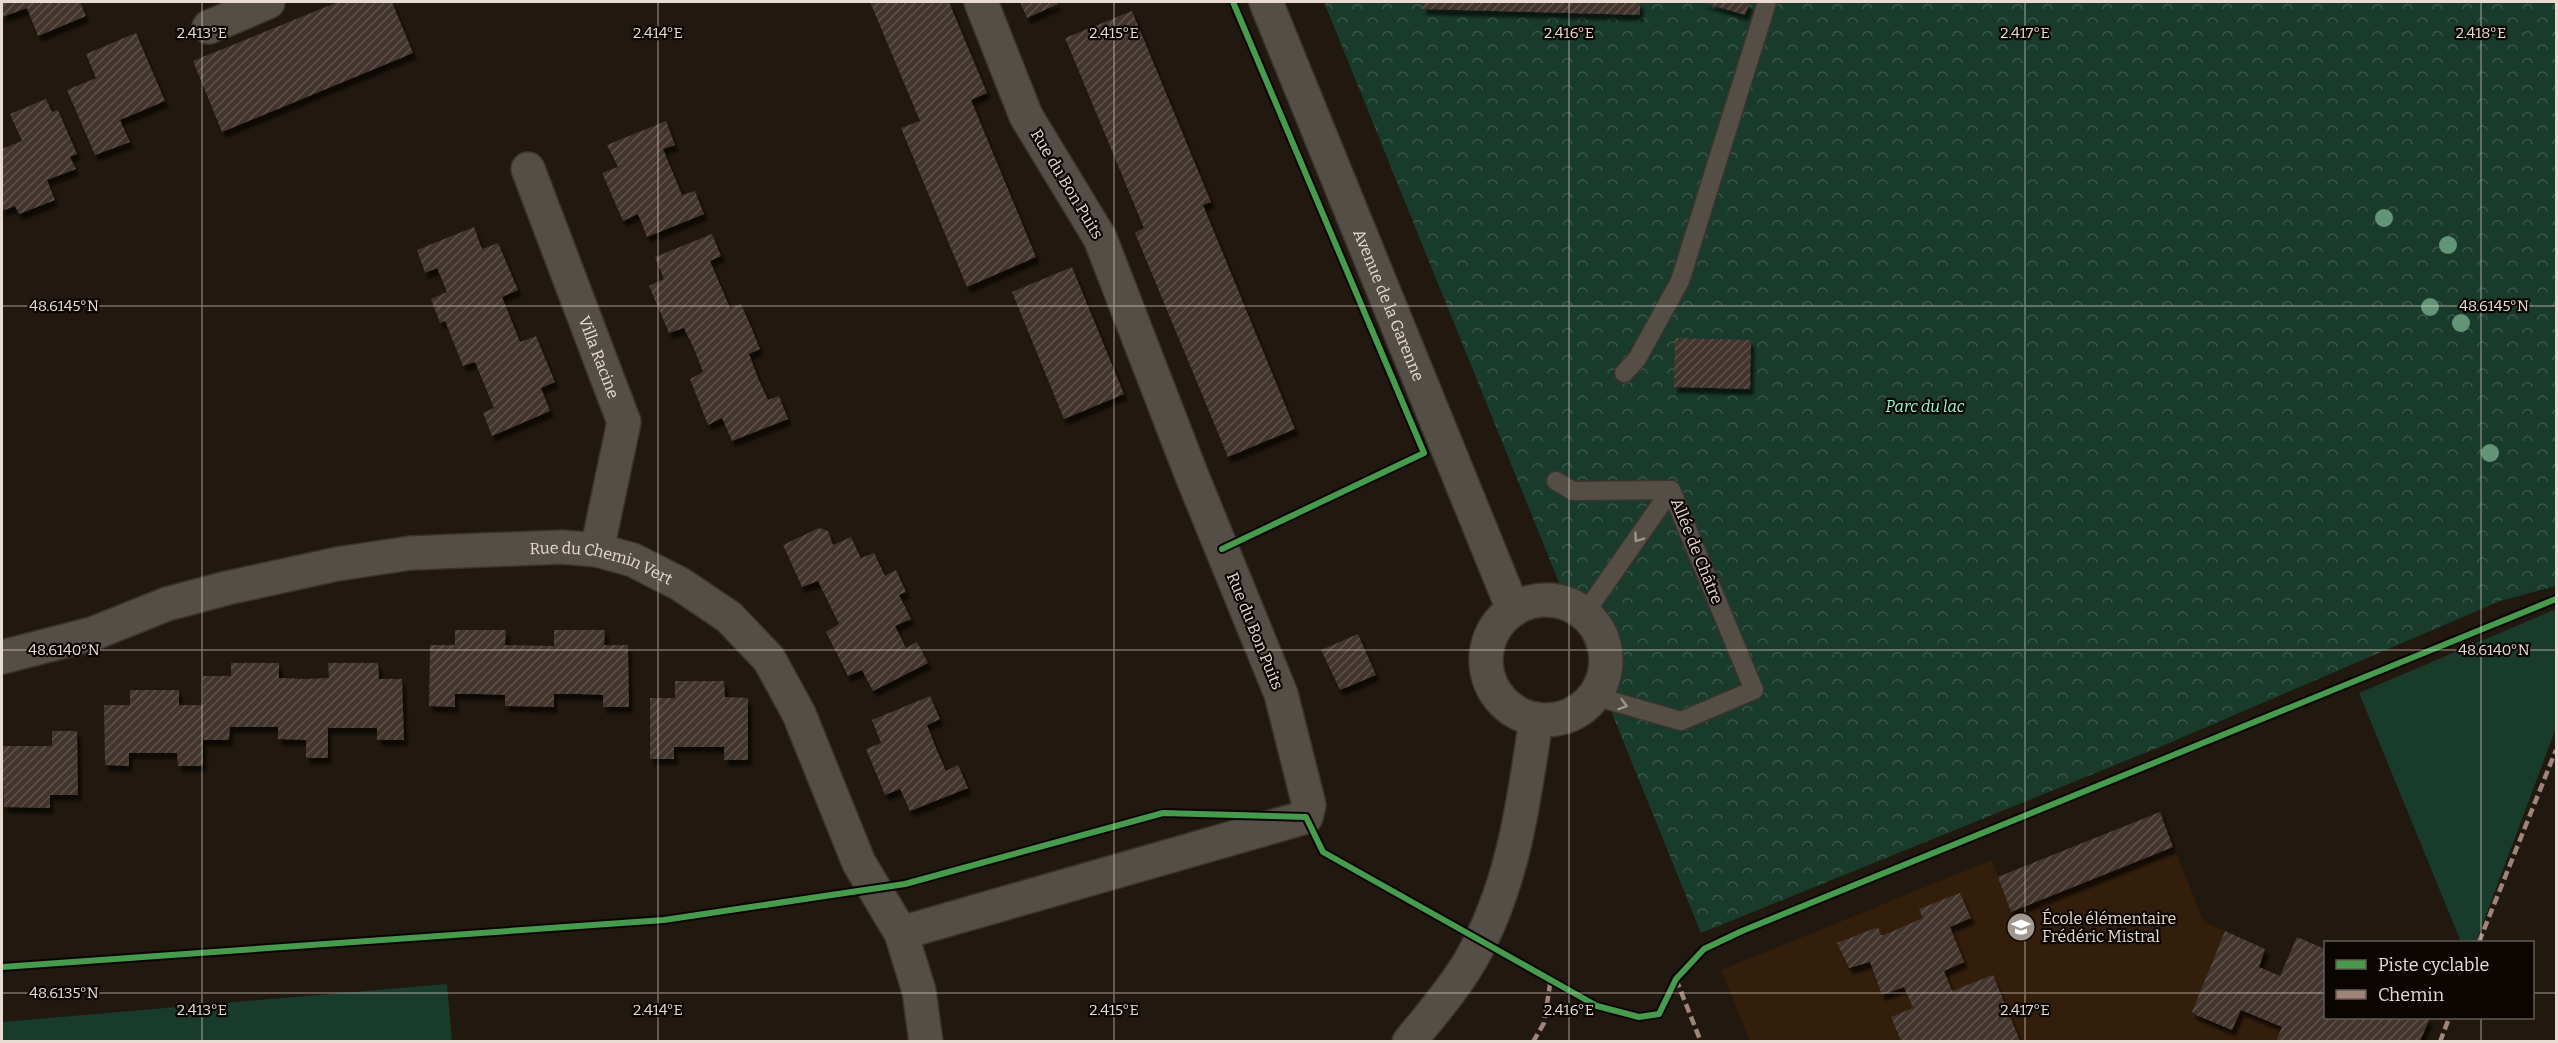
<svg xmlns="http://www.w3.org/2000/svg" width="2558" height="1043" font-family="Bitter,serif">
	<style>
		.built { fill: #321e0b }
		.grass { fill: #193b2b }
		.park { fill: url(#park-crowns) }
		.building { fill: url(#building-hatch); filter: url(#shadow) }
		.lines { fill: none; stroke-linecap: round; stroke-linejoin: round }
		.lane-casing { stroke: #3b332e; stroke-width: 21 }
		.street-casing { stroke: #3b332e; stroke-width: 36 }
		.secondary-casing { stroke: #3b332e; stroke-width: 36 }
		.lane { stroke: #544e46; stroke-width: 18 }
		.street { stroke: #544e46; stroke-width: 33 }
		.secondary { stroke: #544e46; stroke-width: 33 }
		.quiet { stroke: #a18479; stroke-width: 4.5; stroke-dasharray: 9 4.5; stroke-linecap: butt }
		.cycleway-casing { stroke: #0b0502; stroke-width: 10 }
		.cycleway { stroke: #469c4c; stroke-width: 6 }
		.tree { fill: #629578 }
		.oneway { stroke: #9e958c }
		.ticks { fill: none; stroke: #e8dcd2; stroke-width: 1.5; stroke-opacity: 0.45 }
		.labels { text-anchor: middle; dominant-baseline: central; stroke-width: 4.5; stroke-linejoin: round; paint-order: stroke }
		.street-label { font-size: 16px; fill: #e8dcd2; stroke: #0b0502 }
		.park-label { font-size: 16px; font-style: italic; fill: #97fbce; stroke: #0b0502 }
		.poi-label { font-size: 16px; fill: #e8dcd2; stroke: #0b0502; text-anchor: start }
		.ticks-label { font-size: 15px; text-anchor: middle; fill: #e8dcd2; stroke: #0b0502; stroke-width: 4.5; stroke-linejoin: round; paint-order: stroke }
	</style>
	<defs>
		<pattern id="park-crowns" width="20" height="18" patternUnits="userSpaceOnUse" patternTransform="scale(1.5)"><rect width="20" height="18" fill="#193b2b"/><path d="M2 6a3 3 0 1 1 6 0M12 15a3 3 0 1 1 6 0" fill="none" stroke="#3a5749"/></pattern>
		<pattern id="building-hatch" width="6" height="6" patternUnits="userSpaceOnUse" patternTransform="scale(1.5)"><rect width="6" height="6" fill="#43352e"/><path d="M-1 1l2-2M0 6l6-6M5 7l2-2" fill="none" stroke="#5e524b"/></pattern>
		<filter id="shadow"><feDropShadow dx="3.5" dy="6" stdDeviation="1.5" flood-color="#0009"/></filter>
	</defs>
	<rect width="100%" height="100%" fill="#21180f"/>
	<polygon class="built" points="2160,812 2204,922 2265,949 2259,967 2280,976 2297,937 2325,949 2326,1018 2430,1018 2420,1042 1750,1041 1721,970 1992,860 1998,877"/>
	<g class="grass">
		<polygon points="2556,609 2556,728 2476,942 2461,942 2359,693"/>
		<polygon points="447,984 452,1041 2,1041 2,1022"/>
	</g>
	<polygon class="park" points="1324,2 2556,2 2556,586 2500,601 2162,746 1701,933"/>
	<g class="building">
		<polygon points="2,2 80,2 86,16 38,36 27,8 2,17"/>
		<polygon points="338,2 392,2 413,53 222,132 193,61"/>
		<polygon points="870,2 949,2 987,93 971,100 1036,257 967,287 901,128 920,121"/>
		<polygon points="1020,2 1057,2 1058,4 1027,18"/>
		<polygon points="1424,2 1640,2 1640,15 1422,9"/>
		<polygon points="1702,2 1750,2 1745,15"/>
		<polygon points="1132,11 1211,202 1203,205 1295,429 1228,457 1135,233 1144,228 1065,38"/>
		<polygon points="136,33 165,101 120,120 130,142 95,155 67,90 96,78 86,54"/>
		<polygon points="46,99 52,112 58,110 77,154 70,157 76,169 47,180 55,200 19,214 15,206 2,211 2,149 22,141 10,114"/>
		<polygon points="666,121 675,145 663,149 682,195 695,191 704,214 647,237 638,214 623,221 602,173 618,167 607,145"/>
		<polygon points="474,227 482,249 498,243 518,290 502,297 520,342 536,336 555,382 541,388 550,411 492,436 483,413 494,408 475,362 463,366 445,321 440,323 431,299 447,292 437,268 425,273 417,250"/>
		<polygon points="712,234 721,256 710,261 730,308 741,304 751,327 760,349 749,354 758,378 768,400 779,396 788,419 732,441 722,418 708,425 690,379 703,372 694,349 684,328 669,333 649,286 664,279 655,257"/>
		<polygon points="1072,267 1124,394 1064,419 1012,292"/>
		<polygon points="1675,338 1751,340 1750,389 1674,387"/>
		<polygon points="819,528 828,531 833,545 851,537 861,558 874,553 885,576 896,570 906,592 899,595 911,619 895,626 906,648 917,642 928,663 873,691 862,670 848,676 826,632 839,624 818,581 802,587 783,545"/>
		<polygon points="455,630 506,630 505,645 554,646 554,630 605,630 604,645 628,645 629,707 603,707 603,695 579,694 554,694 554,707 505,706 505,695 479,694 455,694 455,707 429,706 430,645 455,645"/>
		<polygon points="1358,634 1376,675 1340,690 1321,650"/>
		<polygon points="231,663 279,663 279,678 304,679 329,678 328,663 378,663 379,679 402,679 404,740 377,740 377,728 328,728 328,758 306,758 306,740 278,739 278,727 230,727 229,740 203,740 203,766 178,766 177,753 129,753 129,766 105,765 104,705 130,705 130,690 179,690 179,705 203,705 203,676 231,676"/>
		<polygon points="675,681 724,681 725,697 748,698 748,760 724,760 724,747 674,747 674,759 650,759 650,698 675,698"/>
		<polygon points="930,696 940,719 927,725 936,748 946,771 958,765 968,788 910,811 900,789 885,795 866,749 881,743 872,720"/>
		<polygon points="52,731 77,731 78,795 50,795 50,808 4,807 2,746 52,746"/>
		<polygon points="2160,812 2173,847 2011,912 1998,877"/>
		<polygon points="1960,893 1971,918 1950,927 1964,962 1944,971 1952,991 1993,975 2020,1041 1901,1041 1891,1017 1913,1008 1904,987 1882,995 1870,962 1849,968 1837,943 1878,927 1881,935 1884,935 1923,918 1919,909"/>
		<polygon points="2225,931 2265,949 2259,967 2280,976 2297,937 2325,949 2326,1018 2430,1018 2420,1041 2276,1041 2282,1027 2241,1010 2232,1030 2196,1015 2192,1012"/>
	</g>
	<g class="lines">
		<g class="lane-casing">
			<g id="lane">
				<polyline points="1624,373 1637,359 1680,281 1767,2"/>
				<polyline points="1556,481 1573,491 1671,490"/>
				<polyline points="1585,613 1671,490"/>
				<polyline points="1594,696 1681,721 1754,690 1671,490"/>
			</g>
		</g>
		<g class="street-casing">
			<g id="street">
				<polyline points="209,27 268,2"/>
				<path id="s1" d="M528,169L624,422L597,550"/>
				<path id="s2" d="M2,657L92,634L167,604L227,588L337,564L411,553L562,547L597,550L633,560L680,584L729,617L769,659L799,714L859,863L901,933L919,991L926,1042"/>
				<polyline points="901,933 1306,817 1309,805 1281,694 1192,476 1100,238 1026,116 981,2"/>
			</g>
		</g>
		<g class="secondary-casing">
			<g id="secondary">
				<path id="s3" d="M1266,2L1513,609"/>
				<circle cx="1546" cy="660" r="60"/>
				<path d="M1409,1042C1430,1016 1453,990 1470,961C1513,887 1524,802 1536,719"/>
			</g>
		</g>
		<use href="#lane" class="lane"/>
		<use href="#street" class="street"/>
		<use href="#secondary" class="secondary"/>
		<g class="quiet">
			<polyline points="2479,942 2556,750"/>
			<polyline points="1676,979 1701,1042"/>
			<polyline points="1533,1042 1544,1023 1551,978"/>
			<polyline points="2440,1042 2449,1018"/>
		</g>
		<g class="cycleway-casing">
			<g id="cycleway">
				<polyline points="1222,549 1424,453 1233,2"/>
				<polyline points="2,967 664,920 905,884 1163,813 1306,817 1323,852 1597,1006 1639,1017 1659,1014 1676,979 1704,949 1742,931 2556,599"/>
			</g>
		</g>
		<use href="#cycleway" class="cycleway"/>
	</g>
	<g class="tree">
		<circle cx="2384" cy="218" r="9"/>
		<circle cx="2448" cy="245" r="9"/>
		<circle cx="2430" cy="307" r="9"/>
		<circle cx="2461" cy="323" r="9"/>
		<circle cx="2490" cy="453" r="9"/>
	</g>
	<defs><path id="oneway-chevron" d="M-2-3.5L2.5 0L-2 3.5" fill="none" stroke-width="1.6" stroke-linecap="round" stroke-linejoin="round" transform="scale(1.5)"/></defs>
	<g class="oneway">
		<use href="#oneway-chevron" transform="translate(1638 538) rotate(125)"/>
		<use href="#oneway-chevron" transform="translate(1623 705) rotate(16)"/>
	</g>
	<path class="ticks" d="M202,2V1042M658,2V1042M1114,2V1042M1569,2V1042M2025,2V1042M2481,2V942M2,306H2556M2,650H2556M2,993H2326M2532,993H2556M2481,1018V1042"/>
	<defs>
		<g id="school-disc" transform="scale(1.5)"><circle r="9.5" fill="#a2978e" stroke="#0b0502"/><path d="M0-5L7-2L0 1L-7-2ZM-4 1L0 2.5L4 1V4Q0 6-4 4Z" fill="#fff"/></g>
	</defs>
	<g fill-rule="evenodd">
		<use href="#school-disc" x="2021" y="927"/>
	</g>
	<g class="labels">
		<g class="street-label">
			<text transform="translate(1067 184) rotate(59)">Rue du Bon Puits</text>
			<text stroke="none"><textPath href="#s3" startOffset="327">Avenue de la Garenne</textPath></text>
			<text stroke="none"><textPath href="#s1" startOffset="201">Villa Racine</textPath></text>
			<text transform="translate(1697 551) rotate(68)">Allée de Châtre</text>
			<text stroke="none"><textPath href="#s2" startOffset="616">Rue du Chemin Vert</textPath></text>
			<text transform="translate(1255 631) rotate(68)">Rue du Bon Puits</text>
		</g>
		<g class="park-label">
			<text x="1925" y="406">Parc du lac</text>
		</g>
		<g class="poi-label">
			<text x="2042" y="918">École élémentaire<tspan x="2042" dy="18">Frédéric Mistral</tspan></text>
		</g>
	</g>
	<g class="ticks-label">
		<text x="202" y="38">2.413°E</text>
		<text x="658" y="38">2.414°E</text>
		<text x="1114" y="38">2.415°E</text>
		<text x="1569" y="38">2.416°E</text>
		<text x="2025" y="38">2.417°E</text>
		<text x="2481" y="38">2.418°E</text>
		<text x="64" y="311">48.6145°N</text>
		<text x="2494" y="311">48.6145°N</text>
		<text x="64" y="655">48.6140°N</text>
		<text x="2494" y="655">48.6140°N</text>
		<text x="64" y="998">48.6135°N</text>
		<text x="202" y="1015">2.413°E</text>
		<text x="658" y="1015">2.414°E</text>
		<text x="1114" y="1015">2.415°E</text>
		<text x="1569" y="1015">2.416°E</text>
		<text x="2025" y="1015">2.417°E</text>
	</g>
	<rect width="2558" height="1043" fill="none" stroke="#e8dcd2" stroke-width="6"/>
	<rect x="2324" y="941" width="210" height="78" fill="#0b0502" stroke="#635b55" stroke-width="1.5"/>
	<rect x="2336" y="960" width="30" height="9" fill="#469c4c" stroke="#635b55" stroke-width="1.5"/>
	<text x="2378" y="971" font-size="18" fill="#e8dcd2">Piste cyclable</text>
	<rect x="2336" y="990" width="30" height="9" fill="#a18479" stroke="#635b55" stroke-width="1.5"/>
	<text x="2378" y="1001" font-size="18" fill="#e8dcd2">Chemin</text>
</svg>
